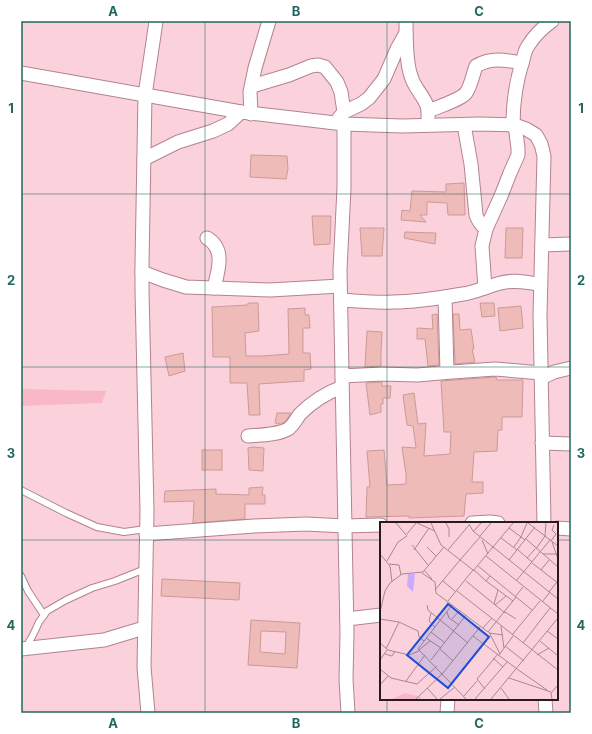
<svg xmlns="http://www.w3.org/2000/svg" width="592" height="734" font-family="Inter,sans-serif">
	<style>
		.green { fill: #f8b8c8 }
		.building { fill: #efbbb8; stroke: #cb9a97; fill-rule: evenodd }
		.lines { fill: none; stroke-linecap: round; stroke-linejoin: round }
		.service-casing { stroke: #b2838f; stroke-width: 8 }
		.minor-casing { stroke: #b2838f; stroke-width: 15 }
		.service { stroke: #fff; stroke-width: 6 }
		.minor { stroke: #fff; stroke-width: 13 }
		.grid { fill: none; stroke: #20685e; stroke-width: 1; stroke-opacity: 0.55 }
		.inset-road { fill: none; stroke: #a78890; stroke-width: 1 }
		.view { fill: #1d4ed8; fill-opacity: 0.15; stroke: #1d4ed8; stroke-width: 2 }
		.inset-edge { fill: none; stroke: #2a191d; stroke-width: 2 }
		.neatline { fill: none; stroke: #20685e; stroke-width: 1.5 }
		.grid-label { font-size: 13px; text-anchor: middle; font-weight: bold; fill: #20685e }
	</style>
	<rect width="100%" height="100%" fill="#fbd2dc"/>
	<polygon class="green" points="21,389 106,391 102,403 21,406"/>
	<g class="building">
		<polygon points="251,155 287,156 288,169 286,179 250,177"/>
		<polygon points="464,183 465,215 448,215 447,203 427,202 427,215 420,215 426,222 401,220 402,210 410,211 412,191 446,192 446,184"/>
		<polygon points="312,216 331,216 330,244 314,245"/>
		<polygon points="360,228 384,228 382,256 362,256"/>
		<polygon points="506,228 523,228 522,258 505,258"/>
		<polygon points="405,232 436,233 435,244 404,238"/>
		<polygon points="248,303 258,303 259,331 245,333 246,356 262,356 289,354 288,309 305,308 305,315 309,315 310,328 303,328 303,353 310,353 311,369 304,370 304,381 259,384 260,415 249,415 247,383 230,383 230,357 213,357 212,307 248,305"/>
		<polygon points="480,303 494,303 495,316 482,317"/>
		<polygon points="521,306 523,328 500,331 498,308"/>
		<polygon points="437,314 439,365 428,366 425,339 417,339 417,328 433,329 432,315"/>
		<polygon points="453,314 459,314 460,330 471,329 474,349 472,349 475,362 455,364"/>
		<polygon points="367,331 382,332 381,352 381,366 365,367"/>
		<polygon points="183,353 185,371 169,376 165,357"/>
		<polygon points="495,377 496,377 497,380 523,380 522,417 502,417 502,430 498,430 497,451 474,452 472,482 483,482 483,493 466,494 464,516 409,518 409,516 366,517 367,487 370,487 367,451 384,450 387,485 406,484 406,474 402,447 416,448 413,426 407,425 403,395 414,393 418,424 426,423 424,456 450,454 451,432 444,432 441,381"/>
		<polygon points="382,382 382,386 391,386 390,398 383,398 383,404 381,404 381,412 370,415 366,383"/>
		<polygon points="277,413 291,413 286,421 281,424 275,423"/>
		<polygon points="253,447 264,448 263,471 249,470 248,448"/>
		<rect x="202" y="450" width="20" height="20"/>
		<polygon points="263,487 262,495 265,495 265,504 245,504 245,519 193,523 194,501 164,502 165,491 216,489 216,494 249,495 249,488"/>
		<polygon points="162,579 240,583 239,600 161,596"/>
		<path d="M251,620L300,623L297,668L248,665ZM261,631L286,632L285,654L260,652Z"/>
	</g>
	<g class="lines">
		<g class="service-casing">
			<g id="service">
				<polyline points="21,490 66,513 97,527 124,532 146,529"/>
				<polyline points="21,576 28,591 44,615"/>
				<polyline points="26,647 33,635 39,622 47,611 66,600 92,588 115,581 145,569"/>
			</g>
		</g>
		<g class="minor-casing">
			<g id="minor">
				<path d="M406,21C406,36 406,63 411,76C414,88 424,96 427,106C429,110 428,114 428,118"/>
				<polyline points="21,73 241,112 344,124 402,126 479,124 515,125 526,129 536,135 541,144 544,156 540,315 544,523"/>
				<polyline points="252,86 289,75 311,66 318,65 325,67 337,82 341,92 344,112"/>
				<path d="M428,111C438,107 460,100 466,93C471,86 473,74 476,66C491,57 506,60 522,63"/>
				<polyline points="251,114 250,92 255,68 269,21"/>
				<polyline points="339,118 344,112 361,104 369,98 384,79 397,49 406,33"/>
				<polyline points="344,124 344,188 340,270 347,633 346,679 348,713"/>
				<path d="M464,125L471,164L476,215C478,221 481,225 486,229"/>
				<path d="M513,125C513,103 516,81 523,60C524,55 525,50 528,46C534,36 542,28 552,21"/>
				<polyline points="144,159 178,142 213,131 228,124 241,112"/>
				<path d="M207,238C226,249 218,271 214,288"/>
				<polyline points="542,245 571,244"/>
				<polyline points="142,272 163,280 186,287 270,290 340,286"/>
				<polyline points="485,288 482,246 486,229 501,196 510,173 518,155 518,148 515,125"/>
				<polyline points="445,297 447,372"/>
				<path d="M341,300C358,301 375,303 393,302C416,302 440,298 463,294C476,292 488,286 501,283C514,279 528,283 540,284"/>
				<polyline points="342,376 382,374 417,375 452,372 495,369 541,373"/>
				<polyline points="541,378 554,372 571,368"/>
				<path d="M248,436C259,435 278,435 288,429C293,426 296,419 300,414C312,402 326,393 342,387"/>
				<polyline points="542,443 571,444"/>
				<polyline points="472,523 490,522 498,523"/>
				<polyline points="557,528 571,529"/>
				<polyline points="146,534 254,526 306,524 345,526 381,525"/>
				<polyline points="347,619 381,615"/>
				<polyline points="21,649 104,640 144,628"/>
				<polyline points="545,699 546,713"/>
				<polyline points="148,713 144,667 147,511 142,290 142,264 145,95 153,42 156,21"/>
				<polyline points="447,713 448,699"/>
			</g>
		</g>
		<use href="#service" class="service"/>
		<use href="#minor" class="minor"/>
	</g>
	<path class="grid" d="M205,21V713M387,21V523M21,194H571M21,367H571M21,540H381M557,540H571M387,699V713"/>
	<g transform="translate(380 522)">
		<rect width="178" height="178" fill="#fbd2dc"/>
		<path d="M25,171L41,175V177H12Z" fill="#f8b8c8"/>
		<path d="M28,52H35L33,70L27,64Z" fill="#ccaafe"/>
		<path class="inset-road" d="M37,1L55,9M51,1L61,23L93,48L68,79M66,1L69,7V15M148,1L178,24M89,2L93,9L178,77M129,6L145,18M93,10L101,1M27,12L36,1M100,14L111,1M141,15L147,1M121,16L137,28M146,17L178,45M102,18L108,32M171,19L176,12L172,8L174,3M172,20L178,37M32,23L48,43M47,25L56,34M134,25L141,15M137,27L152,40M156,27L165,14L166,1M34,28L49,6M68,28L89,3M0,32L10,44L12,60M163,32H176M106,34L178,92M147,36L155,27M80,38L100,15M129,38L155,5M7,39L18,20L27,14L16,1M152,41L178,61M9,42L19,43L21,53M98,44L152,88M44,48L52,57M94,48L106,59L110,54M161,48L169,38M93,49L133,1M42,51L55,60L56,71L108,110L136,75M63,59L76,70M86,59L125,91M106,59L133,79M136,59L170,18M55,68L80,38M77,69L178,148M169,70L177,60M135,75L143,65M162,80L170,70M114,82L118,68M47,83L48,88L88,121M72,83L38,127L86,177M115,83L126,74M0,90L5,69L10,61L22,52L43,50L64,25M67,90L69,96L79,103M125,90L136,97M51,91L49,99L55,105M0,97L19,100L6,127M71,98L80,88M19,100L38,109L39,115L44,119M121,104L124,126M103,106L112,96M167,109L178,117M51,110L65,121M109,110L120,132M109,111L123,113M132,113L160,79M93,114L137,147M46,116L61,126M160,119L178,134M0,121L8,128L29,133L39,129M143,121L170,86M125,124L144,139M60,127L73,139M39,128L50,119M5,132L12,134L15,129M119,133L133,114M157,133L169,126M113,136L123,145M0,138L7,128M51,138L86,93M0,147L11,156L37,162L57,144M137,147L167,168M129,156L171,170M26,159L45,133M0,163L8,154M47,166L57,177M121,166L129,177M105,167L97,157L118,132M83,175L97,159M36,177L63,151L100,105M60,177L75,165M95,177L127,140M111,177L178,96M172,177L171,171L178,163"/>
		<path class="view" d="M68,82L109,115L68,166L27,133Z"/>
		<rect width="178" height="178" class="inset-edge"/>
	</g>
	<rect width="592" height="734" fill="none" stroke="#ffffff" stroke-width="44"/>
	<rect x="22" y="22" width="548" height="690" class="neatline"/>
	<g class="grid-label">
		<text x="113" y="16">A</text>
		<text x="296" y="16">B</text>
		<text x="479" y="16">C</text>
		<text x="11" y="113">1</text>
		<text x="581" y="113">1</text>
		<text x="11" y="285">2</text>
		<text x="581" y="285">2</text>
		<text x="11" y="458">3</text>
		<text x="581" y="458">3</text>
		<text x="11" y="630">4</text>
		<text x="581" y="630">4</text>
		<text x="113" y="728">A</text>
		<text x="296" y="728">B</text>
		<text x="479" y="728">C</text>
	</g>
</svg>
